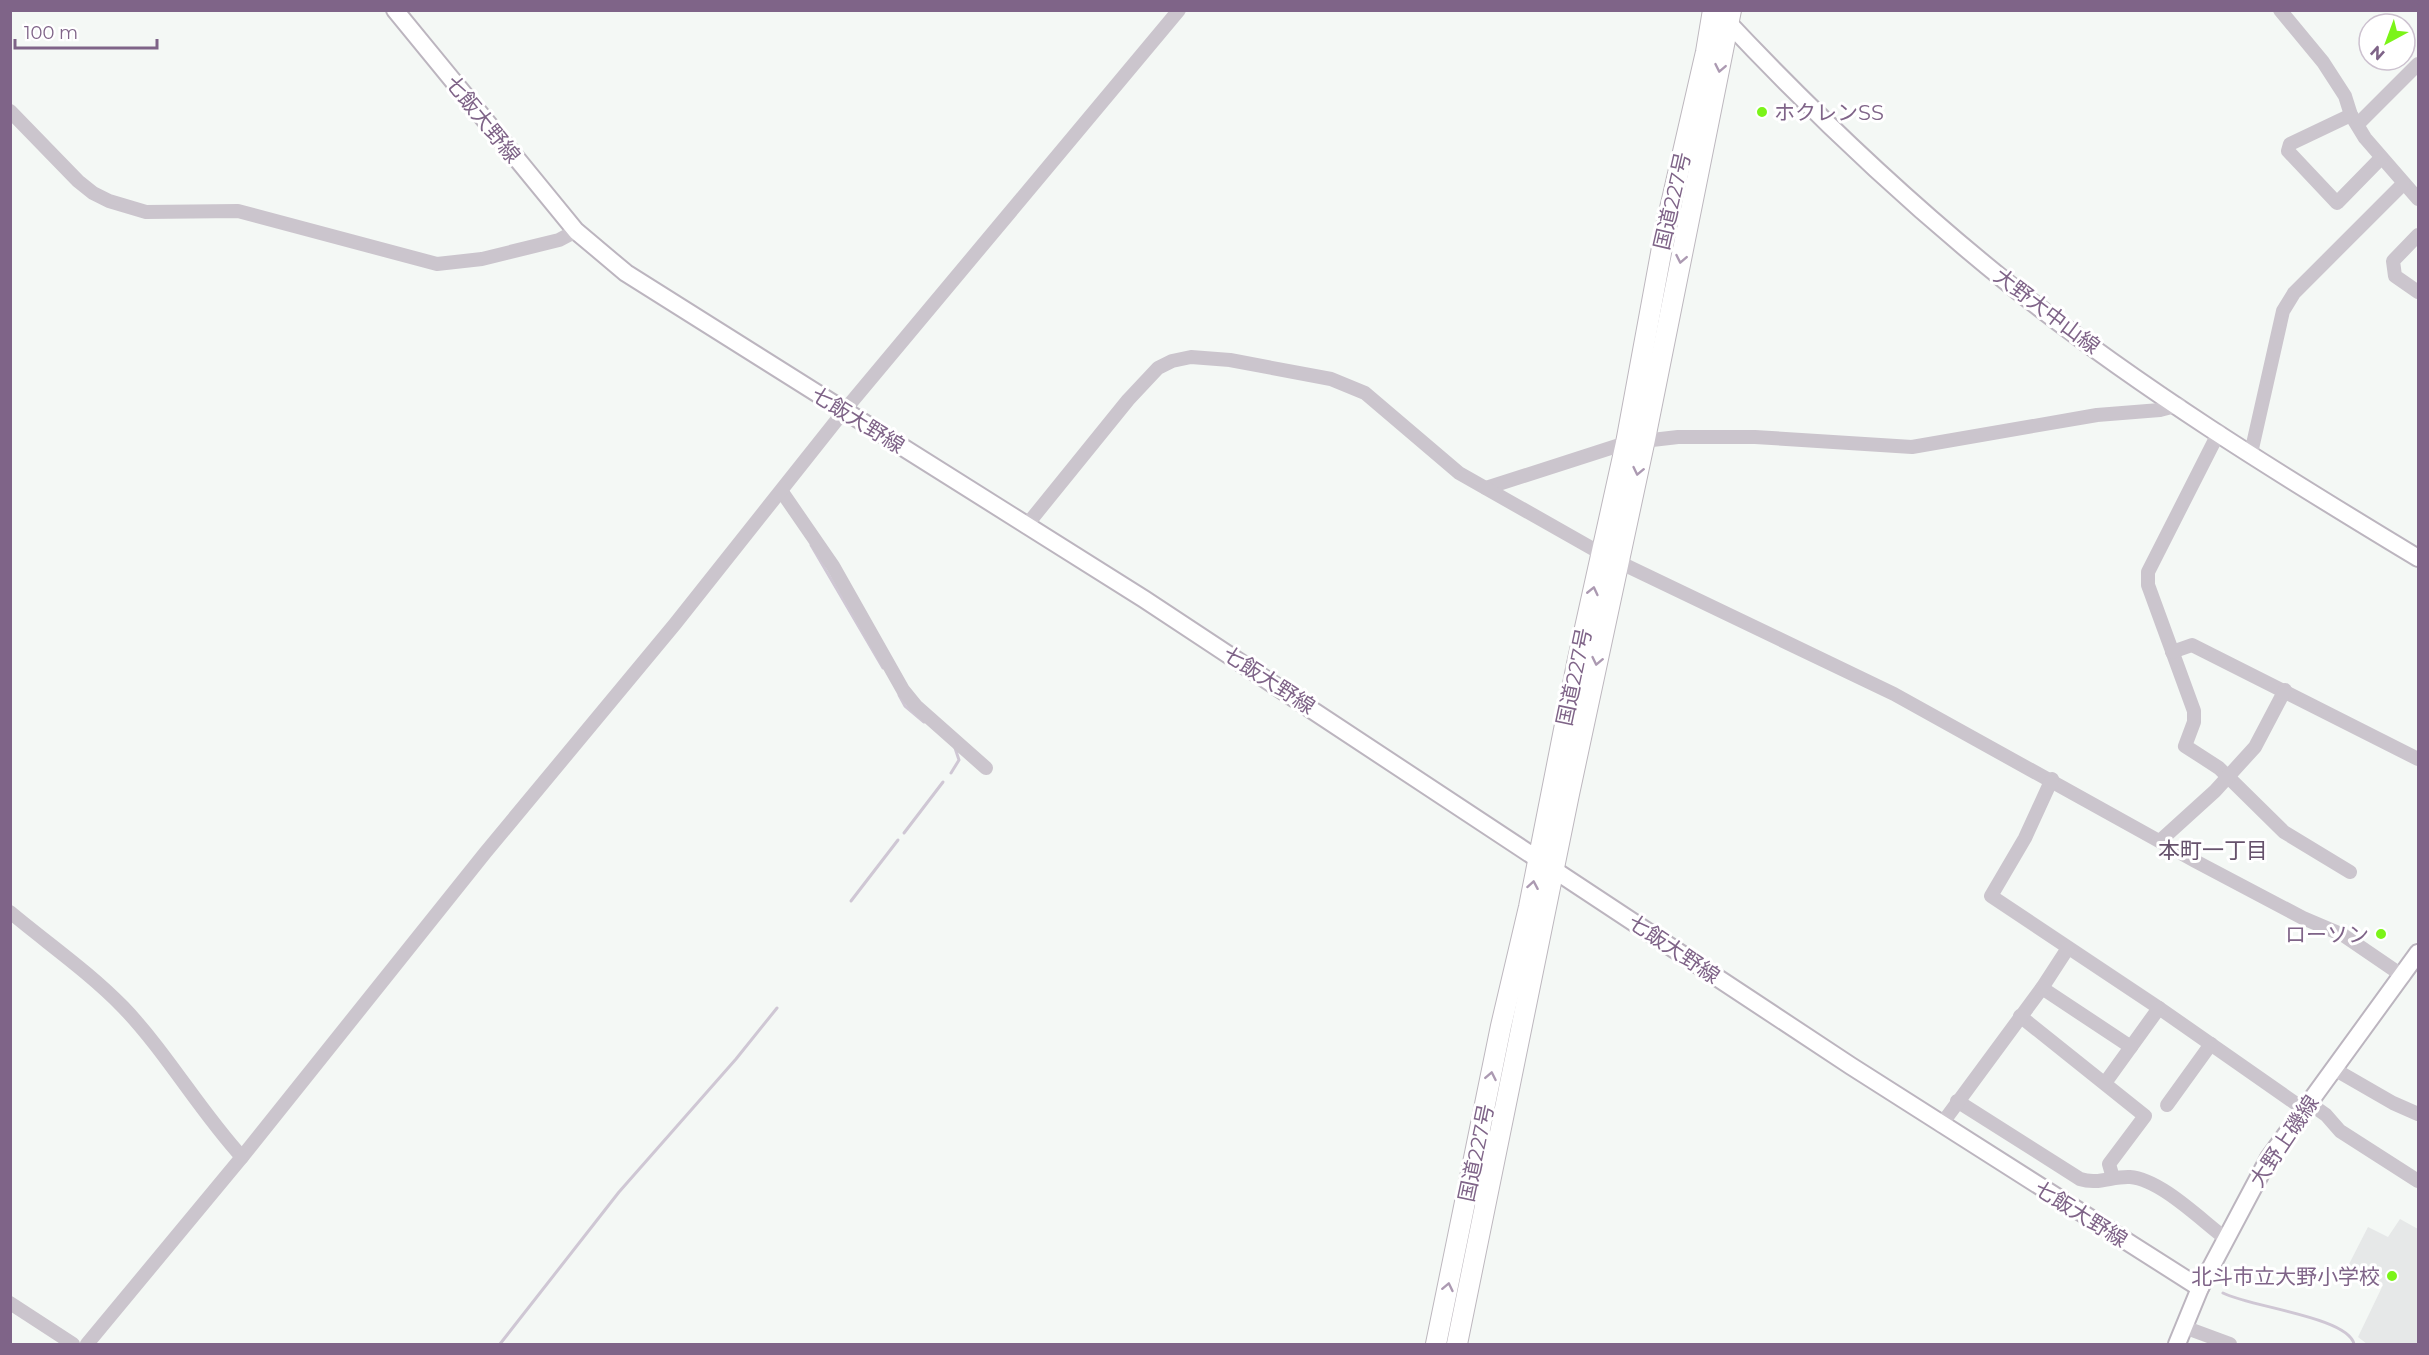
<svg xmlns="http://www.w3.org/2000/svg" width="2429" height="1355" font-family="Montserrat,'Noto Sans JP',sans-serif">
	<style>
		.built { fill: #e6e8e8 }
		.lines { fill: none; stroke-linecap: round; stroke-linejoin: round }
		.stream { stroke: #cfc7d4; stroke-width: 3 }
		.major-casing { stroke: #bcb5bf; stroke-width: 20 }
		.highway-casing { stroke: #bdb7be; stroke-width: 22 }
		.minor { stroke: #cbc5cd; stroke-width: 14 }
		.major { stroke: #fff; stroke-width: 16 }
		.highway { stroke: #fff; stroke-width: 20 }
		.oneway { stroke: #ac9ab2 }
		.poi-dot { fill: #7bf418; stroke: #fff; stroke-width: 2 }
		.labels { text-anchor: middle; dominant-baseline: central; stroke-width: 6; stroke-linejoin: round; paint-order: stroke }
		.poi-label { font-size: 21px; fill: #7f6488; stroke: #fff; text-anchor: end }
		.street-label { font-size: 21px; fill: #7f6488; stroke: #fff }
		.neighbourhood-label { font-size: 22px; fill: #66526c; stroke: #fff }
	</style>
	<rect width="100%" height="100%" fill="#f4f8f5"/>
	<polygon class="built" points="2400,1219 2418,1229 2418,1344 2367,1344 2358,1337 2383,1285 2347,1268 2368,1227 2388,1237"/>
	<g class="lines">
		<g class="stream">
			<polyline points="811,545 883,668"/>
			<polyline points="899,695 905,706 924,722"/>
			<polyline points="951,773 959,760 955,748"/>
			<polyline points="904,833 943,782"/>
			<polyline points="851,901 898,840"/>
			<path d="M2223,1293C2250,1307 2348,1317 2354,1344"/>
			<polyline points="500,1344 619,1192 736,1059 777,1008"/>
		</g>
		<g class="major-casing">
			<g id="major">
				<polyline points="395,10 576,231 626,273 1144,599 1851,1066 2200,1288"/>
				<path d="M1721,15C1811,111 1907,202 2009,284C2136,386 2279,474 2418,558"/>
				<polyline points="2177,1344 2200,1288 2269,1158 2418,953"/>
			</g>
		</g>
		<g class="highway-casing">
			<g id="highway">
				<polyline points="1436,1344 1501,1026 1529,907 1577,664 1626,443 1666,226 1706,52 1713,10"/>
				<polyline points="1457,1344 1569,794 1645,439 1731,10"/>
			</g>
		</g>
		<g class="minor">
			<polyline points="2280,10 2323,62 2345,96 2351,115 2365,138 2418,199"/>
			<polyline points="10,111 78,181 93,193 109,201 146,212 238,211 437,264 482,259 559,240 576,231"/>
			<polyline points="2351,115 2290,144 2288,151 2337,203 2381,158"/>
			<polyline points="2358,124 2418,64"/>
			<polyline points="2418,235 2393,261 2395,276 2418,292"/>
			<polyline points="2219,432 2148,572 2148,585 2194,711 2194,722 2185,746 2219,768 2284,832 2350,872"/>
			<polyline points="2251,453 2283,311 2294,293 2403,184"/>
			<polyline points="1486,488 1626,443 1678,437 1755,437 1912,447 2097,415 2160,410 2179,405"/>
			<polyline points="782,492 833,566 903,690 916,706 986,768"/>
			<polyline points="1026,526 1128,400 1158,368 1172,361 1191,357 1230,360 1331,379 1365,393 1459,473 1602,554 1894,694 2195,861 2303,918 2343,935 2403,976"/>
			<polyline points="2172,652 2192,645 2418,759"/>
			<polyline points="2052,779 2025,838 1991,896 2159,1008 2305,1110"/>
			<polyline points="2161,840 2215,791 2255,747 2285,690"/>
			<path d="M10,912C47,943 89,972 123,1007C167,1053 199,1110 242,1157"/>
			<polyline points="2042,988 2131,1047"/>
			<polyline points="2020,1016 2145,1116 2109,1164 2113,1178"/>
			<polyline points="2334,1069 2393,1103 2418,1114"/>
			<polyline points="2105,1083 2159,1008"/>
			<path d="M1957,1101L2080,1179C2098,1185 2112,1176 2130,1177C2160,1179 2201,1220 2225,1238"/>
			<polyline points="2309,1103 2326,1115 2340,1131 2418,1181"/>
			<polyline points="2167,1105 2211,1044"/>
			<polyline points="1941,1125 2042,988 2068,948"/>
			<polyline points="10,1303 73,1344"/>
			<polyline points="2184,1327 2230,1344"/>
			<polyline points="87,1344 242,1157 485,853 675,624 844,411 1179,10"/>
		</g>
		<use href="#major" class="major"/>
		<use href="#highway" class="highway"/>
	</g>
	<defs><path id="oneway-chevron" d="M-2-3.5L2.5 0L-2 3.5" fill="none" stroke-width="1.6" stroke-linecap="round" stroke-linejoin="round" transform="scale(1.5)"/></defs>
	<g class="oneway">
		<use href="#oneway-chevron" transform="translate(1720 68) rotate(101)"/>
		<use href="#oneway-chevron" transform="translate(1681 259) rotate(101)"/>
		<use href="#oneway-chevron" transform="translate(1638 471) rotate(102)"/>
		<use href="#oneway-chevron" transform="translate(1593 591) rotate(-77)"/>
		<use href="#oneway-chevron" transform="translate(1597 661) rotate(102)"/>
		<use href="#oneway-chevron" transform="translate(1533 885) rotate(-80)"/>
		<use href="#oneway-chevron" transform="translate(1491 1076) rotate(-79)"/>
		<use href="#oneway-chevron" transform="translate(1448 1287) rotate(-78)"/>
	</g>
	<g class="poi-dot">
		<circle cx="1762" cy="112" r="6"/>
		<circle cx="2381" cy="934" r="6"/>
		<circle cx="2392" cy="1276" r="6"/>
	</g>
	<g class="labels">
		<g class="poi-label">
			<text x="1774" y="112" text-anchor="start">ホクレンSS</text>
			<text x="2369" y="934">ローソン</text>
			<text x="2380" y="1276">北斗市立大野小学校</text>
		</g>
		<g class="street-label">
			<text transform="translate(483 119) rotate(51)">七飯大野線</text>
			<text transform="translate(1672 201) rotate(-77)">国道227号</text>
			<text transform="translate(2047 311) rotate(37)">大野大中山線</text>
			<text transform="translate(858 420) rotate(32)">七飯大野線</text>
			<text transform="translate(1574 677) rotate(-78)">国道227号</text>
			<text transform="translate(1269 680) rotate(33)">七飯大野線</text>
			<text transform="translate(1674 949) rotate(34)">七飯大野線</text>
			<text transform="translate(2284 1141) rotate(-56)">大野上磯線</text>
			<text transform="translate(1476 1153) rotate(-78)">国道227号</text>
			<text transform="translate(2081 1214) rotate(32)">七飯大野線</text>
		</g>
		<g class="neighbourhood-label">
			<text x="2213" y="850">本町一丁目</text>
		</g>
	</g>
	<rect width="2429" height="1355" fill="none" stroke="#7f6488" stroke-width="24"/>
	<g transform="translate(2387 42) rotate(221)"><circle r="28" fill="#ffffff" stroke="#ccc1cf" stroke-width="1.5"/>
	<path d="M0-4.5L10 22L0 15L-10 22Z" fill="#7bf418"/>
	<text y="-9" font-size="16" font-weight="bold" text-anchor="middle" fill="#7f6488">N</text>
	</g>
	<path d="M15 39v9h142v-9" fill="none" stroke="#7f6488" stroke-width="3"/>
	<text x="24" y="39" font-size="18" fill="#7f6488" stroke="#ffffff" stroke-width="4.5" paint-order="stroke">100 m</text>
</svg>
